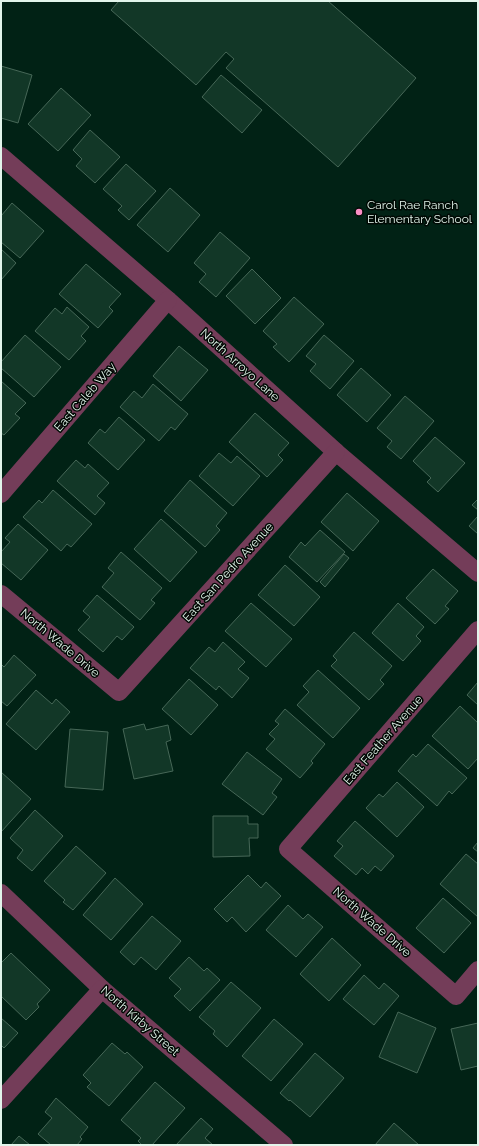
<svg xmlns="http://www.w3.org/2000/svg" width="479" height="1146" font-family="Raleway,sans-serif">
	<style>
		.building { fill: #123727; stroke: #466757 }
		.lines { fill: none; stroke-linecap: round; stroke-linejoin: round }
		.minor { stroke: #743d59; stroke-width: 18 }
		.poi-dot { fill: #fb8fc5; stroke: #010904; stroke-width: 1.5 }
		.labels { text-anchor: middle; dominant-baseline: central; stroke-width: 3; stroke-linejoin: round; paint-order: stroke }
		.poi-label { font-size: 12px; fill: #e2f5eb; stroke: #010904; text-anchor: start }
		.street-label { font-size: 12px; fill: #e2f5eb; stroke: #010904 }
	</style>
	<rect width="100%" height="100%" fill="#012215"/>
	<g class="building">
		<polygon points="119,1 328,1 416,78 338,167 226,68 234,59 226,52 196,85 111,10"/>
		<polygon points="1,66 32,75 18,123 1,118"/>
		<polygon points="221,75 262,110 242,133 202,97"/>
		<polygon points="61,88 91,115 58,151 28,124"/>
		<polygon points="90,130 120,157 95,183 76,166 82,159 73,150"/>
		<polygon points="126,164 156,191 129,220 118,210 122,206 103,189"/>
		<polygon points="170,188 200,215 168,252 137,225"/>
		<polygon points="12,203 44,231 20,258 1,242 1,216"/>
		<polygon points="220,232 250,258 216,297 199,282 206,274 194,263"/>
		<polygon points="1,249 16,263 1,280"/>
		<polygon points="86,264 121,294 109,307 113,311 98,328 59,294"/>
		<polygon points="252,269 281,298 255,324 226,296"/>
		<polygon points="294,297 324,324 289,362 273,347 277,344 263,331"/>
		<polygon points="67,307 89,327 81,336 86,341 69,360 35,331 55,308 62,314"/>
		<polygon points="25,335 61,367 34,397 1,368 1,362"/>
		<polygon points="324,335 354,361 330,389 310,371 316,364 306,356"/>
		<polygon points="179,346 208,370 181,401 153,376"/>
		<polygon points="361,368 391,395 367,422 337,395"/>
		<polygon points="1,381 26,403 15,414 20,418 4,435 1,433"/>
		<polygon points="153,384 188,414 175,430 171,427 159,441 120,407 134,391 142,398"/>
		<polygon points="405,396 434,421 401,459 387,447 392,441 377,428"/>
		<polygon points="255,413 289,443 278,455 283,460 267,477 229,442"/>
		<polygon points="119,417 145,440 118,470 88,443 100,429 105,433"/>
		<polygon points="435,437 465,463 438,492 427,482 431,478 413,461"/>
		<polygon points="219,453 231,463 237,456 260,476 233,506 199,476"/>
		<polygon points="76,460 85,468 88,464 109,483 97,496 105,503 95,515 57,481"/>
		<polygon points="190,480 227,513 216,526 220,530 205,547 164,511"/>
		<polygon points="53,490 92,524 71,547 67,544 61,551 23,517 39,500 42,503"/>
		<polygon points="347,493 379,521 353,551 321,522"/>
		<polygon points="478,499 478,510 472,505"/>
		<polygon points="478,516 478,534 469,526"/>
		<polygon points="161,519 197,552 170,582 134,549"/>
		<polygon points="18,524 48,550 21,580 1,563 1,552 10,542 5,538"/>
		<polygon points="320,530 345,552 317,582 289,557 301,542 305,546"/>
		<polygon points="121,552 162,588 151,600 155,603 140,620 102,587 114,573 108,568"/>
		<polygon points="344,554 349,558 325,587 320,582"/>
		<polygon points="285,565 320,597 294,626 258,595"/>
		<polygon points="433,569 458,591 445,606 449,609 435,624 406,598"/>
		<polygon points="97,595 134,627 122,640 117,636 103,652 78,630 90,617 83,611"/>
		<polygon points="251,603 292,639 266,667 225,631"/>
		<polygon points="398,603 424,627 416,636 421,641 403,661 372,633"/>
		<polygon points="354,632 392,666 380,680 384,684 369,700 331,666 337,660 333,656"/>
		<polygon points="223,642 245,662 238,669 249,678 232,698 219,686 216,690 190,668 209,647 215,652"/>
		<polygon points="14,655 36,675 7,706 1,701 1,664 4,667"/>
		<polygon points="318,670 360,708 333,738 297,705 309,692 303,686"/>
		<polygon points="189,679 218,705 191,735 162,709"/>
		<polygon points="478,682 478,705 467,695"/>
		<polygon points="36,690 52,704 56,699 70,712 36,750 6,724"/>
		<polygon points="460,706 478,723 478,758 468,769 432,736"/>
		<polygon points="285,709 325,744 311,761 313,763 300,778 266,749 275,739 269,734 279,724 275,721"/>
		<polygon points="144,724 146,730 168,725 171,740 166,742 173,771 134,779 123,729"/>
		<polygon points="70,729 108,732 103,790 65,787"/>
		<polygon points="428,744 467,778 452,794 449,791 437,806 398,771 413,754 416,757"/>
		<polygon points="247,752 282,779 272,793 277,797 263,815 222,784"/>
		<polygon points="1,772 31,799 1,832"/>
		<polygon points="397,782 424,807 397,837 366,808 379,794 383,797"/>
		<polygon points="35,810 63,836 32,871 17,858 23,850 10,838"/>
		<polygon points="213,816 248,816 248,824 258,824 258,838 249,838 250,856 213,857"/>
		<polygon points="355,821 394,856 381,871 375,866 368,874 362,868 356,875 334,856 343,846 337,841"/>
		<polygon points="478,842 478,852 473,848"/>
		<polygon points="76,846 106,873 73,910 63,902 65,900 44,881"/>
		<polygon points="466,854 478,864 478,917 440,884"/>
		<polygon points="248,875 261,888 266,882 281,896 246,932 232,917 227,922 214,909"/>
		<polygon points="115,878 143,904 111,940 83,915"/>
		<polygon points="443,898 471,923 444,953 416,928"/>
		<polygon points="288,905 303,919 308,914 323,927 296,957 266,930"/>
		<polygon points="152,916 181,941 156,970 141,957 134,965 120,952"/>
		<polygon points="332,938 361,965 329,1001 300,974"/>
		<polygon points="11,953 50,990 37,1004 39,1007 26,1020 1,996 1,963"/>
		<polygon points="189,957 204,971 207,968 220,980 190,1011 174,996 181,989 169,978"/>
		<polygon points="364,975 379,989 384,983 399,996 374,1025 343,999"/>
		<polygon points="231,982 261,1008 227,1047 213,1034 215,1031 199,1017"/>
		<polygon points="398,1012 436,1028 417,1073 379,1057"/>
		<polygon points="1,1018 18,1033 4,1048 1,1045"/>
		<polygon points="274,1019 303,1044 271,1081 242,1056"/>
		<polygon points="478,1023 478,1066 461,1070 451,1029"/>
		<polygon points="112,1043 125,1054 127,1052 143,1067 109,1106 87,1087 91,1083 83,1075"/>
		<polygon points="315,1053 344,1078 310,1117 290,1100 289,1101 280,1093"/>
		<polygon points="155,1082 185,1108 152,1145 142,1145 138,1141 141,1138 121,1120"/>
		<polygon points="56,1098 88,1127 80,1137 82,1139 77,1145 51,1145 38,1134 52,1118 45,1112"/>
		<polygon points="201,1118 213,1129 205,1138 213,1145 176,1145"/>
		<polygon points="394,1123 419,1145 375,1145"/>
		<polygon points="19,1136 30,1145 11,1145"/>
	</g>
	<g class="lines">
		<g class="minor">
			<polyline points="1,156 168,300 336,452 478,573"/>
			<polyline points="1,494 168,300"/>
			<polyline points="1,594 119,692 336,452"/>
			<polyline points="478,630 288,849 456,996 478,970"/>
			<polyline points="1,893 102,989 284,1145"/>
			<polyline points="1,1100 102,989"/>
		</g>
	</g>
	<circle class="poi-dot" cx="359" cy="212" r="4"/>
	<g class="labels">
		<g class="poi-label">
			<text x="367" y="205">Carol Rae Ranch<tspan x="367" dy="14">Elementary School</tspan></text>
		</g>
		<g class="street-label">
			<text transform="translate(240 365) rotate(42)">North Arroyo Lane</text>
			<text transform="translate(85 397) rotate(-49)">East Caleb Way</text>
			<text transform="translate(228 572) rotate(-48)">East San Pedro Avenue</text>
			<text transform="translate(60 643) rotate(40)">North Wade Drive</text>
			<text transform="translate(383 740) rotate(-49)">East Feather Avenue</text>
			<text transform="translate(372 922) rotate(41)">North Wade Drive</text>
			<text transform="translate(140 1021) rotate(41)">North Kirby Street</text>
		</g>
	</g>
	<rect width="479" height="1146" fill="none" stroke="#e2f5eb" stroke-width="4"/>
</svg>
